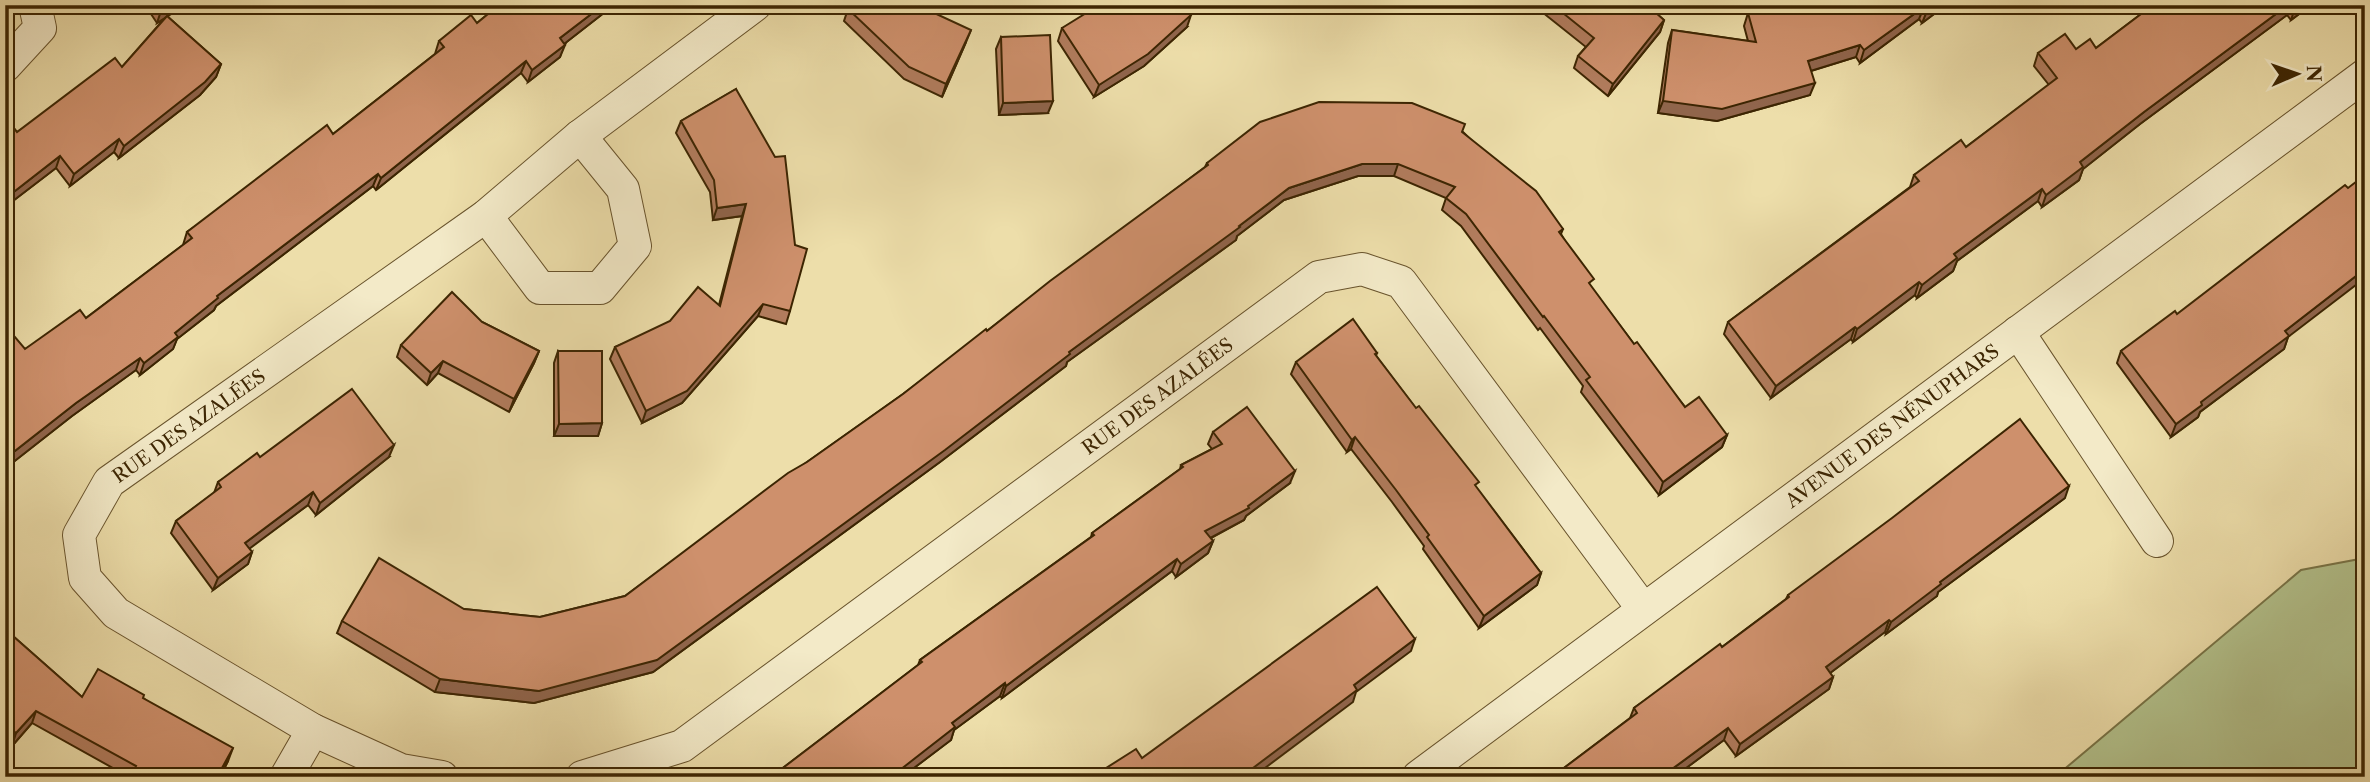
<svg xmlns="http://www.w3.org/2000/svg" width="2370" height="782" font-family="'Libre Caslon Text',serif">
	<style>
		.green { fill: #b3c28c; stroke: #787447; stroke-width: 2 }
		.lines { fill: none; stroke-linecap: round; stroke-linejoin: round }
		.street-casing { stroke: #68532c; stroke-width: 34 }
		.street { stroke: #f3eac8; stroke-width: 32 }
		.wall { fill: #b17c5d; stroke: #3c2502; stroke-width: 2 }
		.shaded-wall { fill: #90654c; stroke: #3c2502; stroke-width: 2 }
		.building { fill: #ce906c; stroke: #3c2502; stroke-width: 2 }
		.labels { text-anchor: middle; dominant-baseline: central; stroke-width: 7; stroke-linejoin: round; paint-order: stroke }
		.street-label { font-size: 19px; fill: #3c2502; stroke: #f3eac8 }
	</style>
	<rect width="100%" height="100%" fill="#eddeaa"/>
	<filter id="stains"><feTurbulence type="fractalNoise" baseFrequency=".00286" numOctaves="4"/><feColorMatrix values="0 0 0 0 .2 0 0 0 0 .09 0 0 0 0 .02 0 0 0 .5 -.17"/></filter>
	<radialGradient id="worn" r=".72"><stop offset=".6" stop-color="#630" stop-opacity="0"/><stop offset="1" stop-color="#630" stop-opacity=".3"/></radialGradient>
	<polygon class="green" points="2365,558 2365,777 2055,777 2301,570"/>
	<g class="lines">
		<g class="street-casing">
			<g id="street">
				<polyline points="5,66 40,28 35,5"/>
				<polyline points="486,216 540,288 600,288 635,246 623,189 580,136"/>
				<polyline points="2018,332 2157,541"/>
				<polyline points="286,777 313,730"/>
				<path id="s1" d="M442,777L401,770L313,730L116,613L85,578L79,535L109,482L486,216L580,136L755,5"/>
				<path id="s2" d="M582,777L682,746L1319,277L1362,269L1401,282L1643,609"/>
				<path id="s3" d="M1418,777L2365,75"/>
			</g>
		</g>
		<use href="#street" class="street"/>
	</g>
	<g class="wall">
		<polygon points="145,5 185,5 167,16 221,64 216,77 200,95 119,158 114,152 70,186 56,168 5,207 5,117 17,132 122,67 165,18 157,23"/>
		<polygon points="499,5 614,5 564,44 560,57 528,82 521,73 376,190 373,186 216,306 214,310 177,339 173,349 140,375 136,370 72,416 7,467 5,465 5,344 25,349 86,318 183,245 187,232 333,134 435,54 439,41 477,23"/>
		<polygon points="1527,5 1647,5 1664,20 1660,32 1608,96 1574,68 1578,56 1586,47 1537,8 1532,12"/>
		<polygon points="1946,5 1922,23 1919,19 1860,63 1856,57 1811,71 1810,95 1717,121 1658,113 1668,43 1672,30 1748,41 1744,26 1748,13"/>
		<polygon points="2153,5 2311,5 2291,20 2287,15 2140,124 2083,169 2079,180 2042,207 2038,201 1957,261 1953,271 1917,298 1915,295 1853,342 1851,339 1771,398 1724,334 1728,322 1910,187 1914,175 1966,147 2049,85 2034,66 2038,53 2096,48"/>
		<polygon points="926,7 925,9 966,42 942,97 904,79 844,21 848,9"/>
		<polygon points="1187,27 1144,66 1094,97 1058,41 1062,28"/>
		<polygon points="1001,37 1048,113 999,115 996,49"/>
		<polygon points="736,89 790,311 786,324 758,316 682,403 642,423 610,359 615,347 719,305 742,216 713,220 710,192 676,133 681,121"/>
		<polygon points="1463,132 1563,229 1561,234 1591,287 1634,344 1685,407 1727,435 1722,447 1659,495 1581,392 1583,386 1540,328 1538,330 1461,226 1442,210 1446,198 1394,176 1358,176 1284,200 1237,236 1236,240 1067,362 1066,366 940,462 653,672 534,703 435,692 337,633 342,621 464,609 540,617 625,596 807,462 903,394 1205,167 1207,163"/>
		<polygon points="2177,314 2288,337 2284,349 2200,412 2198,417 2171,437 2117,363 2121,351"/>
		<polygon points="482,322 539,351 534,363 509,412 438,373 427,385 397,357 401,345"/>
		<polygon points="558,351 602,423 598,436 554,436 554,363"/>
		<polygon points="1377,353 1376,356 1541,573 1537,585 1479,628 1423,549 1424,546 1392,502 1351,449 1347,452 1291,374 1296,362"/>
		<polygon points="1213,432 1290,483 1246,516 1244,520 1211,538 1213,541 1208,553 1176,577 1172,571 1002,698 1000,696 954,730 951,740 902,777 771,777 918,665 920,660 1091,537 1092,533 1180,469 1181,465 1212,449 1208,444"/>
		<polygon points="260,457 389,457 316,515 308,505 249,548 252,552 248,564 213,590 171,533 176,521 214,493 218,482"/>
		<polygon points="2065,498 1938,592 1937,596 1886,634 1885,632 1830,673 1833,677 1829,689 1736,756 1724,740 1674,777 1552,777 1630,718 1634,708 1722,647 1786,599 1788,595"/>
		<polygon points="5,629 82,697 143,698 228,761 220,777 129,777 32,723 12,746 5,740"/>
	</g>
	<g class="shaded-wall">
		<polygon points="170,5 185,5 157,23 161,11"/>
		<polygon points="603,5 614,5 555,51 560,38"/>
		<polygon points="1534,5 1538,5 1537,8 1532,12"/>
		<polygon points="1934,5 1946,5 1922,23 1927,11"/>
		<polygon points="2288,5 2290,5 2287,15 2140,124 2083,169 2079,180 2042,207 2046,195 2080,162 2144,112"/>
		<polygon points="2299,5 2311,5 2291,20 2295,8"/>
		<polygon points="1924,7 1919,19 1860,63 1864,50"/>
		<polygon points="1191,15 1187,27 1144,66 1094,97 1099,85"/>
		<polygon points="1664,20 1660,32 1608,96 1613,84"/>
		<polygon points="971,30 966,42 942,97 946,84"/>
		<polygon points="565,45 560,57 528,82 532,70"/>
		<polygon points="1860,45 1856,57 1804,73 1808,61"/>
		<polygon points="526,61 521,73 376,190 381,178"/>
		<polygon points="221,64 216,77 200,95 119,158 124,146"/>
		<polygon points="1815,83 1810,95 1717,121 1658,113 1663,101"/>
		<polygon points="1053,101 1048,113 999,115 1003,103"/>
		<polygon points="119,139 114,152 70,186 74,174"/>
		<polygon points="60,156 56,168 5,207 6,198"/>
		<polygon points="1362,164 1398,164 1394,176 1358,176 1284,200 1237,236 1236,240 1067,362 1066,366 940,462 653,672 534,703 435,692 440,679 539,691 1069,352 1239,226 1289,188"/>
		<polygon points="378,174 373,186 216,306 214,310 177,339 173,349 140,375 144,363 175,333 217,296"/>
		<polygon points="2042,189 2038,201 1957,261 1953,271 1917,298 1922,285 1954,254"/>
		<polygon points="746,204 742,216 713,220 717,208"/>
		<polygon points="2365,269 2365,278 2288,337 2284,349 2200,412 2198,417 2171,437 2176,424 2201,402 2285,331"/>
		<polygon points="1919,282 1915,295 1853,342 1857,329"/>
		<polygon points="763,304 758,316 682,403 642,423 646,411"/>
		<polygon points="1855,327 1851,339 1771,398 1776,386"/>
		<polygon points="539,351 534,363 509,412 514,399"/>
		<polygon points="140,358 136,370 72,416 7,467 11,454 76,403"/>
		<polygon points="443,361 438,373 427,385 431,373"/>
		<polygon points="602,423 598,436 554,436 559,424"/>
		<polygon points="1727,435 1722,447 1659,495 1663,482"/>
		<polygon points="1355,437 1351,449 1347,452 1352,440"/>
		<polygon points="394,445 389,457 316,515 320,503"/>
		<polygon points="1295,471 1290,483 1246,516 1244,520 1201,543 1205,531 1248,506"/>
		<polygon points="2069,486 2065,498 1938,592 1937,596 1886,634 1891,622 1940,582"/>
		<polygon points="313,492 308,505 241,555 245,543"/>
		<polygon points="1213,541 1208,553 1176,577 1181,564"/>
		<polygon points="252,552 248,564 213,590 218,578"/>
		<polygon points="1177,559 1172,571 1002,698 1006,686"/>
		<polygon points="1541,573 1537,585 1479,628 1484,616"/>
		<polygon points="1889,620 1885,632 1822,679 1826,667"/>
		<polygon points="1415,639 1411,651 1356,692 1353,702 1253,777 1241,777 1354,685"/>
		<polygon points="1833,677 1829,689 1736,756 1740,744"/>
		<polygon points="1005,683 1000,696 954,730 951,740 902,777 891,777 952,723"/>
		<polygon points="36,711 32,723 12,746 16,733"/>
		<polygon points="1728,728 1724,740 1674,777 1666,777 1668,772"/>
		<polygon points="233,748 228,761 220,777 217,777"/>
	</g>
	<g class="building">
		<polygon points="158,5 170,5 161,11"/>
		<polygon points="499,5 603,5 560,38 565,45 532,70 526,61 381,178 378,174 217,296 218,298 175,333 178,337 144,363 140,358 76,403 11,454 5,447 5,344 15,337 25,349 80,310 86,318 192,238 187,232 327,125 333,134 444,47 439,41 471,15 477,23"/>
		<polygon points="852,5 921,5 919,6 971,30 946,84 909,67 848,9"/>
		<polygon points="1096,5 1182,5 1191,15 1148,54 1099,85 1062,28 1091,10"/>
		<polygon points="1553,5 1647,5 1664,20 1613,84 1578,56 1594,38"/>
		<polygon points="1776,5 1934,5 1927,11 1924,7 1864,50 1860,45 1808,61 1815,83 1722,109 1663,101 1672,30 1756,42 1748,13"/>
		<polygon points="2153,5 2288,5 2144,112 2080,162 2083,167 2046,195 2042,189 1954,254 1957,258 1922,285 1919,282 1857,329 1855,327 1776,386 1728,322 1919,181 1914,175 1961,140 1966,147 2057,78 2038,53 2065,34 2076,49 2090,39 2096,48"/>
		<polygon points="167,16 221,64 205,82 124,146 119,139 74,174 60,156 6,198 5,117 17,132 115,58 122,67"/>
		<polygon points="1050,35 1053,101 1003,103 1001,37"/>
		<polygon points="736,89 775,157 785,156 795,245 807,249 790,311 763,304 687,391 646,411 615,347 670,321 698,287 720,306 746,204 717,208 714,180 681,121"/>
		<polygon points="1319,102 1412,103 1465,124 1462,132 1536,191 1563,229 1559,232 1594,279 1589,283 1634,344 1637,342 1685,407 1699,397 1727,435 1663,482 1586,380 1590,377 1544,316 1543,317 1466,214 1446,198 1455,187 1398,164 1362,164 1289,188 1239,226 1240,227 1069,352 1070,354 945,450 657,660 539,691 440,679 342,621 379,558 464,609 540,617 625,596 788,473 807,462 903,394 986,329 987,331 1050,281 1208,165 1207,163 1260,122"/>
		<polygon points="2365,175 2365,269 2285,331 2289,336 2201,402 2202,405 2176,424 2121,351 2175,311 2177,314 2345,185 2348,188"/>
		<polygon points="452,292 482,322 539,351 514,399 443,361 431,373 401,345"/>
		<polygon points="1353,319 1377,353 1375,354 1416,408 1419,406 1479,482 1475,485 1541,573 1484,616 1427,537 1429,535 1396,490 1355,437 1352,440 1296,362"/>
		<polygon points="558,351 602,351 602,423 559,424"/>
		<polygon points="352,389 394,445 320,503 313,492 245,543 252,552 218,578 176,521 221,487 218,482 257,453 260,457"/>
		<polygon points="1247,407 1295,471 1248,506 1249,508 1205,531 1213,541 1181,564 1177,559 1006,686 1005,683 952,723 955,727 891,777 771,777 922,662 920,660 1094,535 1092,533 1183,467 1181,465 1222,444 1213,432"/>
		<polygon points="2020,419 2069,486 1940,582 1941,584 1891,622 1889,620 1826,667 1833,677 1740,744 1728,728 1668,772 1672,777 1552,777 1637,713 1634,708 1720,644 1722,647 1789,597 1788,595 1892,518"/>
		<polygon points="1377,587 1415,639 1354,685 1357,690 1241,777 1092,777 1136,749 1142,758"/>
		<polygon points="5,629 82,697 98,669 144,695 143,698 233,748 217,777 143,777 133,771 136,766 36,711 16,733 5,724"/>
	</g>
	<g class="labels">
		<g class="street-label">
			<text stroke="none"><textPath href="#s2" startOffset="695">RUE DES AZALÉES</textPath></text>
			<text stroke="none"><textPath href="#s1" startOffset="616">RUE DES AZALÉES</textPath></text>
			<text stroke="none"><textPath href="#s3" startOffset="590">AVENUE DES NÉNUPHARS</textPath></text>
		</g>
	</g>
	<rect width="2370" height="782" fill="none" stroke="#eddeaa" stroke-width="28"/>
	<rect x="7" y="7" width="2356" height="768" fill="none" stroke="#3c2502" stroke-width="3.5"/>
	<rect x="14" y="14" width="2342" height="754" fill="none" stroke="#3c2502" stroke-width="2"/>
	<g transform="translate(2297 74) rotate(88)" stroke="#f3eac8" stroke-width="5" paint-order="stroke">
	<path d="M0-5L12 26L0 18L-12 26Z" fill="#3c2502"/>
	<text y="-10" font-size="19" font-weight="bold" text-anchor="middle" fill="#3c2502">N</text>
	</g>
	<rect width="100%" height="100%" filter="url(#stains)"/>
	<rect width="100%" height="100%" fill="url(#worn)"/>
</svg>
